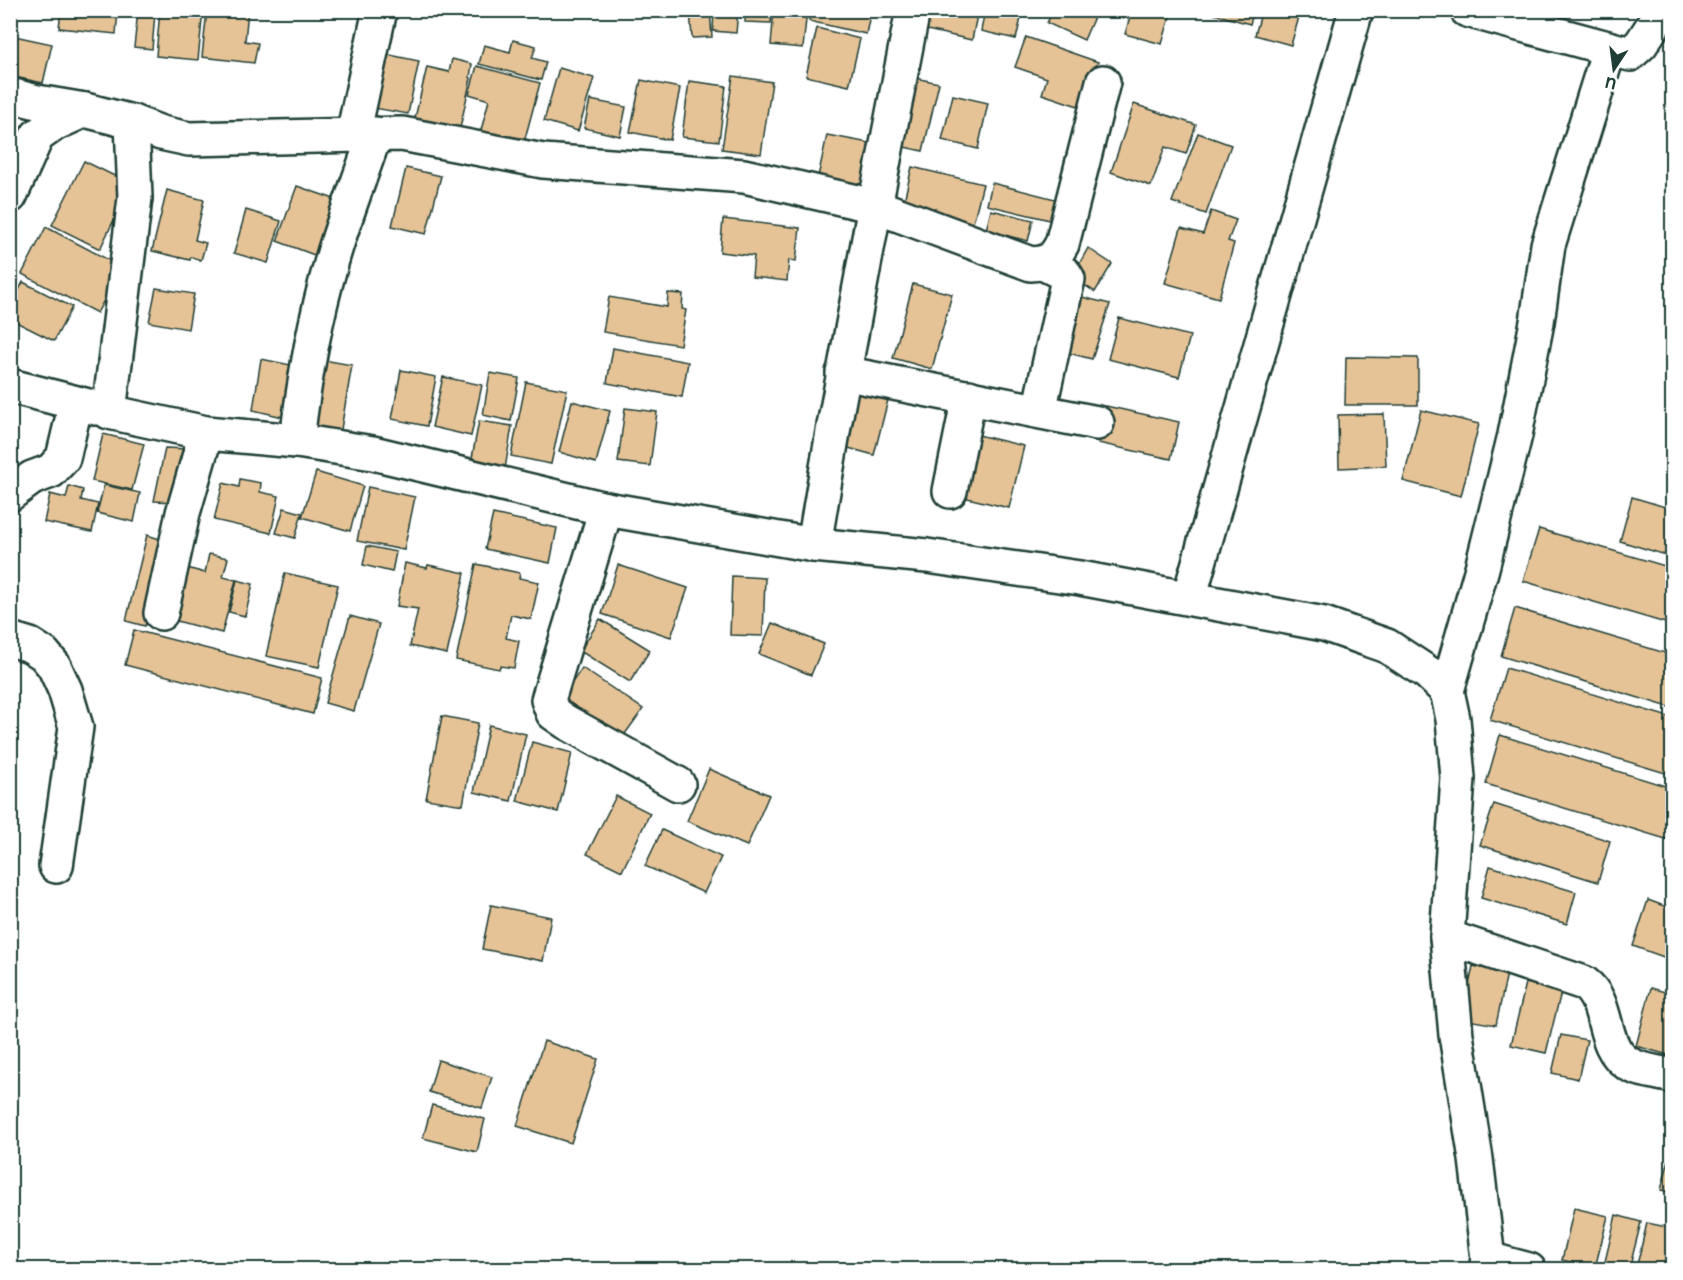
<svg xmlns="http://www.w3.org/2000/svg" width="1683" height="1280" font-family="Mali,sans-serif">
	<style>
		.building { fill: #e6c397; stroke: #1f3d34; stroke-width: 1.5 }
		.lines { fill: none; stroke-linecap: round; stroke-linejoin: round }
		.minor-casing { stroke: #1f3d34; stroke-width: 38 }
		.minor { stroke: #fff; stroke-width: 33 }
	</style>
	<rect width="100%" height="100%" fill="#fff"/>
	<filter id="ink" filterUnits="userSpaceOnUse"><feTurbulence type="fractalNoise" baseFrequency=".0167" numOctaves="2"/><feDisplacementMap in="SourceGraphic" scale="12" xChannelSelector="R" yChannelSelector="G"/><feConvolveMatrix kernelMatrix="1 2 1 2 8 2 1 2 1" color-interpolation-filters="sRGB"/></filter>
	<g filter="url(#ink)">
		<g class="building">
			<polygon points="61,10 118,10 116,34 59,28"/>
			<polygon points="160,10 203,10 198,60 156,56"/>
			<polygon points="207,10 248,10 245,41 258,43 254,63 202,57"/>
			<polygon points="690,10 710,10 712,37 692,38"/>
			<polygon points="714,10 738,10 736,33 713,31"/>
			<polygon points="745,10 772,10 771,23 745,22"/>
			<polygon points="774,10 807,10 803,48 771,45"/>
			<polygon points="811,10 871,10 866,34 809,21"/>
			<polygon points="922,10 978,10 972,40 918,28"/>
			<polygon points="985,10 1023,10 1016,39 981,31"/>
			<polygon points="1053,10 1097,10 1084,40 1047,23"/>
			<polygon points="1132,10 1172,10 1162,44 1125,34"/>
			<polygon points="1215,10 1254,10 1250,24 1214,14"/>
			<polygon points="1262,10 1301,10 1291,45 1255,35"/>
			<polygon points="138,11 155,13 152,49 134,47"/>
			<polygon points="817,28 860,39 849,86 806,76"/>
			<polygon points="10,35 52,44 43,83 10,76"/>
			<polygon points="1026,37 1098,62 1081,107 1042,94 1047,78 1015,67"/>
			<polygon points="513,40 536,46 532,58 546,62 541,80 479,64 484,45 510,52"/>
			<polygon points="385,54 419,61 408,114 374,108"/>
			<polygon points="452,59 472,64 470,77 471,78 460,128 415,118 427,67 449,72"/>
			<polygon points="477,66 540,83 523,146 480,134 489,100 469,94"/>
			<polygon points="559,68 594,78 578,131 544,121"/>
			<polygon points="733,76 772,82 761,154 722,149"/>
			<polygon points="906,76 939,83 923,151 890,144"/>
			<polygon points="641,80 680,88 670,140 630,132"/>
			<polygon points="689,81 726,86 719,141 682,137"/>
			<polygon points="953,95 988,103 978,149 942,140"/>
			<polygon points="590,100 626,107 620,136 584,128"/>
			<polygon points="1134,104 1196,125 1186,154 1165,147 1151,186 1111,172"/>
			<polygon points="1198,133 1231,145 1206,214 1172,202"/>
			<polygon points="827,135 880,145 871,188 818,177"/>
			<polygon points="84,161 131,184 100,249 52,225"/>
			<polygon points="912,167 983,184 972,227 902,209"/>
			<polygon points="406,168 441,176 426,234 392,226"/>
			<polygon points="992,183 1055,199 1050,220 987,205"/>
			<polygon points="297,186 337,200 317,256 277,241"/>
			<polygon points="167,190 204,200 195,240 206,243 201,260 191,257 190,260 152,251"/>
			<polygon points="246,210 281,221 268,263 234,253"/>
			<polygon points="991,210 1033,220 1028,241 986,230"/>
			<polygon points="1211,211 1236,220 1228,241 1234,243 1219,298 1165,283 1181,228 1203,234"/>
			<polygon points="723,219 800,228 796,261 789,260 787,281 752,277 754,256 720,252"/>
			<polygon points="46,227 122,267 97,313 22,274"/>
			<polygon points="1088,248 1112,264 1095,292 1072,277"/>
			<polygon points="23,282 72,307 54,341 10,319 10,308"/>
			<polygon points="913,284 952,294 932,369 893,358"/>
			<polygon points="156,288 194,294 188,329 149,322"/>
			<polygon points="668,293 683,294 682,309 686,310 680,345 603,332 609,297 667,307"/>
			<polygon points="1074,295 1110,304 1092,359 1057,350"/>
			<polygon points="1119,318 1190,336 1179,377 1108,359"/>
			<polygon points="613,348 688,362 682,397 607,383"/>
			<polygon points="1346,357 1418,358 1418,405 1345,405"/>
			<polygon points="261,359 291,365 283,417 253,410"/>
			<polygon points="318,359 352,365 340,435 306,428"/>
			<polygon points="401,370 436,377 427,426 392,419"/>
			<polygon points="490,373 519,378 511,421 483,415"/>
			<polygon points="443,377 482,385 471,436 432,427"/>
			<polygon points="858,380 891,388 874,455 841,446"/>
			<polygon points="526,382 567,390 551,464 511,456"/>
			<polygon points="572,401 610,411 596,463 559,452"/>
			<polygon points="1106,406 1179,422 1171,459 1098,443"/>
			<polygon points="625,408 657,412 650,466 618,462"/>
			<polygon points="1421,410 1479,424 1461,496 1403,481"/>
			<polygon points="1384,414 1386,466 1339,468 1338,415"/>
			<polygon points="479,421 512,426 505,469 471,463"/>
			<polygon points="103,434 144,444 132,490 92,481"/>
			<polygon points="974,434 1024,446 1009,508 959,496"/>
			<polygon points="165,448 187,449 176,502 154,501"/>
			<polygon points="316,472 363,486 350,531 302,517"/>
			<polygon points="240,479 261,483 260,492 279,496 271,533 214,520 223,483 239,487"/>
			<polygon points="104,485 140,493 134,522 97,513"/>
			<polygon points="69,486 83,490 81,500 98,504 92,532 44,522 50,494 66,498"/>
			<polygon points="368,487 415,497 404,550 357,541"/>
			<polygon points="1632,497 1672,509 1672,557 1620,541"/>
			<polygon points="284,508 302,513 295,538 276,533"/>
			<polygon points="493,514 557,528 550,563 485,549"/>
			<polygon points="1539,529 1672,568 1672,625 1523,581"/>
			<polygon points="147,535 166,541 145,626 126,621"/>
			<polygon points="367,546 396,552 392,572 363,565"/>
			<polygon points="209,554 228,558 223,577 236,580 222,633 173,620 187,568 205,573"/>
			<polygon points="405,563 427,568 428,565 465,573 447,654 410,646 418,609 397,606"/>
			<polygon points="476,564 520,573 519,578 539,582 531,619 511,615 506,638 519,641 514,668 500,666 499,669 456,660"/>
			<polygon points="618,565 688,588 671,637 602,614"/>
			<polygon points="285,573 338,585 319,667 266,656"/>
			<polygon points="732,576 765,578 763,636 730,635"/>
			<polygon points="237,580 253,584 245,616 229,612"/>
			<polygon points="1515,608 1672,655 1672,708 1501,656"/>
			<polygon points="350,616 379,624 354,711 325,703"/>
			<polygon points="600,619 650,650 630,682 580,651"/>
			<polygon points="772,623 824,644 811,675 759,654"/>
			<polygon points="134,630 322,678 313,714 125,665"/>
			<polygon points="582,668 643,709 617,745 557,704"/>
			<polygon points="1506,668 1672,718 1672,775 1490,720"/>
			<polygon points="442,716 478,723 463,805 426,799"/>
			<polygon points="489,725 526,734 511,801 474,792"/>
			<polygon points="1500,735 1672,788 1672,841 1486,784"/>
			<polygon points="532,742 572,753 558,812 517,801"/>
			<polygon points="709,769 769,795 747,846 687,821"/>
			<polygon points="616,796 650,813 622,871 587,854"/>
			<polygon points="1494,804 1610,841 1598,882 1480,845"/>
			<polygon points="662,830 721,857 704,893 645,866"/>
			<polygon points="1490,866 1576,892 1567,924 1481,898"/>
			<polygon points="1648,900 1672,909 1672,960 1633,946"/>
			<polygon points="491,905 551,917 543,961 482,949"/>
			<polygon points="1473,966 1507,973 1496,1025 1462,1019"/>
			<polygon points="1526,983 1561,992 1546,1053 1511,1045"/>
			<polygon points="1651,988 1672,994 1672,1056 1636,1046"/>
			<polygon points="1561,1035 1587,1040 1578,1079 1552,1073"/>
			<polygon points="544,1041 598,1059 571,1143 517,1126"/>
			<polygon points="438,1060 492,1077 482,1108 429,1092"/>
			<polygon points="432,1105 485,1119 477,1152 423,1138"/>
			<polygon points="1672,1148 1672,1193 1661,1190"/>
			<polygon points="1574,1208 1608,1216 1595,1268 1562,1260"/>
			<polygon points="1616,1215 1641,1222 1629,1270 1603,1270"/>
			<polygon points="1647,1223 1672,1228 1672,1270 1656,1270 1637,1265"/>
		</g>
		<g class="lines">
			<g class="minor-casing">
				<g id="minor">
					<polyline points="1467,10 1630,54 1641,44 1663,10"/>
					<polyline points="10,95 37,102 85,110 132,122 135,198 109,412 206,433 297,441 373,453 606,509 814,545 927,556 1080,578 1324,624 1387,646 1428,673 1447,691 1453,719 1458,778 1447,937 1456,1035 1476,1159 1488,1259 1486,1270"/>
					<polyline points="132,122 161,133 189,139 402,134 543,161 744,176 875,206 913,10"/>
					<polyline points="353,135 380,10"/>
					<polyline points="10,196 37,136 54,124 85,110"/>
					<polyline points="843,373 1097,423"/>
					<polyline points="10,386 96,408"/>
					<polyline points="1039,411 1068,279 1065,274 1045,264"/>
					<path d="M297,441C304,379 315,319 332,260C344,218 361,176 375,134"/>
					<polyline points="950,491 969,397"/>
					<polyline points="10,494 32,478 51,471 63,458 76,403"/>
					<polyline points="606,509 548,700 553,713 566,722 678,784"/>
					<path d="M814,545L834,426L875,206L1031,264C1049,263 1054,259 1062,244L1103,82"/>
					<polyline points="1189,598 1356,10"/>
					<polyline points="161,613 183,513 206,433"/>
					<polyline points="10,639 30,645 44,654 54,666 65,690 76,727 56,866"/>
					<polyline points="1447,691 1482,568 1515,435 1537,322 1548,245 1609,50"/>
					<path d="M1447,937L1584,983C1611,1003 1599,1044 1627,1063C1639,1071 1659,1072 1672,1076"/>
					<polyline points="1488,1259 1529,1270"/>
				</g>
			</g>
			<use href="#minor" class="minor"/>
		</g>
	</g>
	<rect width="1683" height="1280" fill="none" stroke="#fff" stroke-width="36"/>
	<rect x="18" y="18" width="1647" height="1244" fill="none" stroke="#1f3d34" stroke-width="2" filter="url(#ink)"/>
	<g transform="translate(1614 69) rotate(193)" stroke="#ffffff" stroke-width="4.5" paint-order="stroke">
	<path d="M0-4.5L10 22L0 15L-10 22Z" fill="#1f3d34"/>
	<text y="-9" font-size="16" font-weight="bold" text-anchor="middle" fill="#1f3d34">U</text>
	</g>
</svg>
